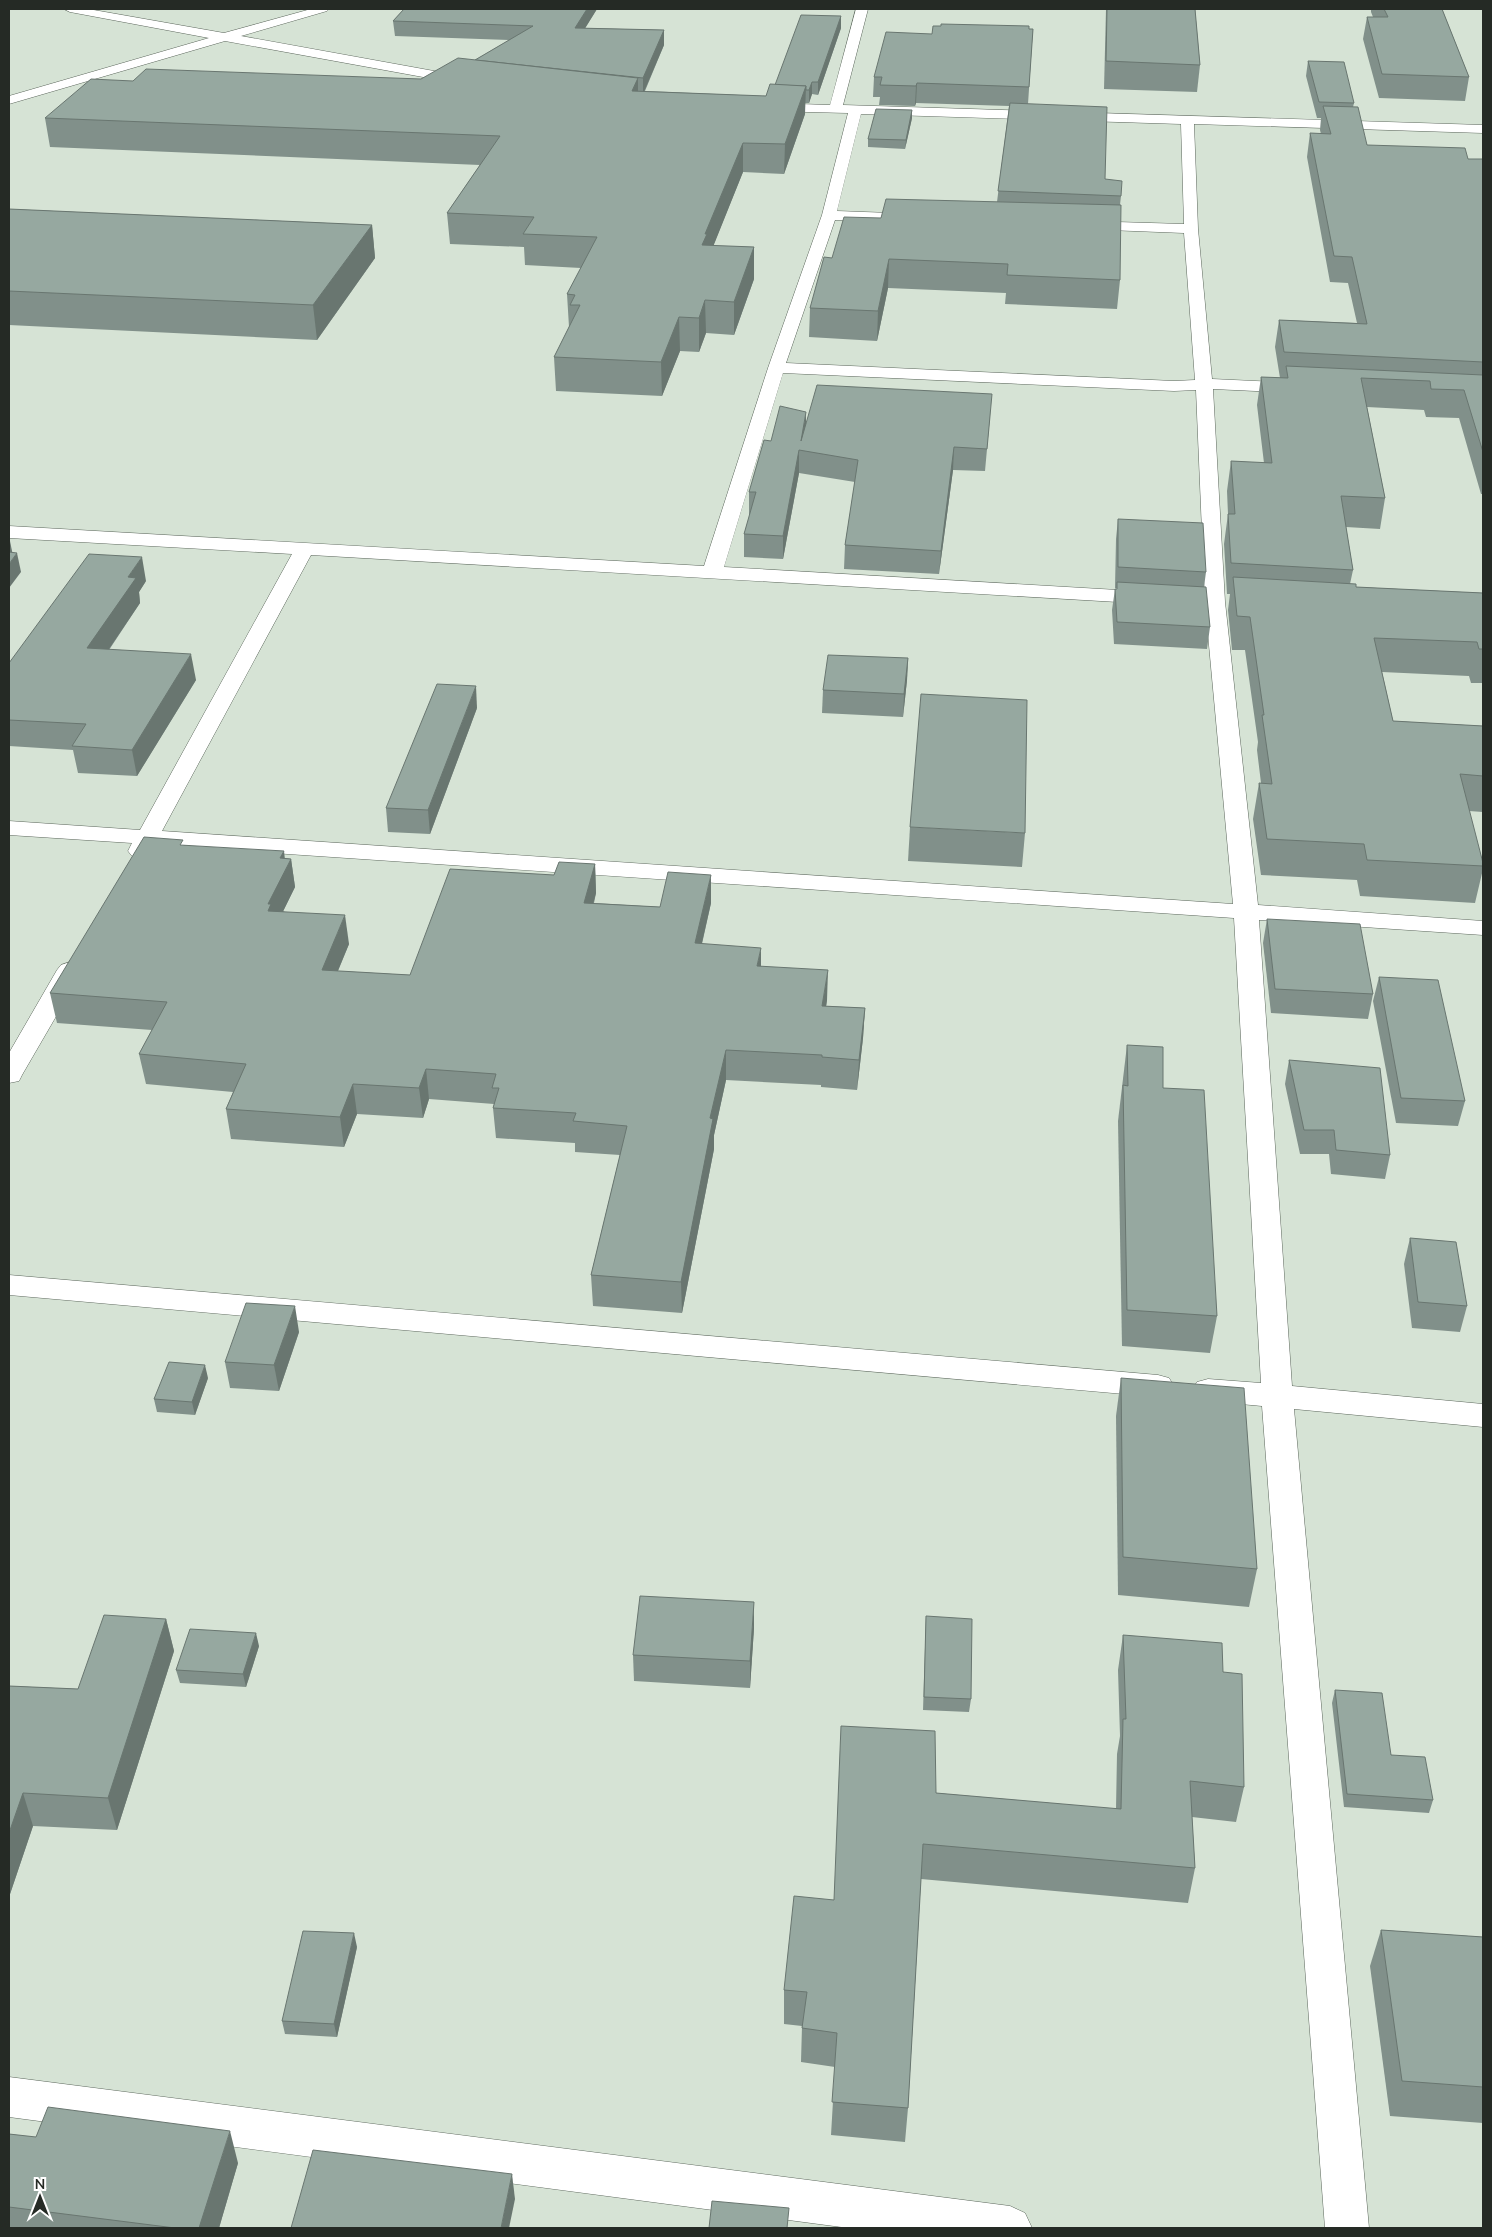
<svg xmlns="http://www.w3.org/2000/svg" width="1492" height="2237" font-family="'Nunito Sans',sans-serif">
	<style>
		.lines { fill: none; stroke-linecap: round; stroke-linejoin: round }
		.minor-casing { stroke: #5c675c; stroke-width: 1 }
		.minor { fill: #fff; fill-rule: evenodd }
		.wall { fill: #81908a }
		.shaded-wall { fill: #697670 }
		.building { fill: #96a8a0; stroke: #697670 }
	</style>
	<rect width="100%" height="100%" fill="#d6e3d5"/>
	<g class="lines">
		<g class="minor-casing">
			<g id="minor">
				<polygon points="64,9 88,9 224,33 311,9 329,9 327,11 241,36 467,77 473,81 467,85 225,41 9,104 9,96 209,38 70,12"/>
				<path d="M856,9H868L843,105L1483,125V133L1194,124L1198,229L1212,379L1297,383L1303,384L1305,388L1303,392L1297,393L1213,389L1225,602L1258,905L1483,921V935L1259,920L1292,1386L1483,1404V1427L1294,1409L1369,2228H1325L1262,1406L1208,1401L1197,1398L1192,1390L1197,1382L1208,1379L1261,1383L1234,918L155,845L148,856L140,858L132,856L128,851L132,843L9,835V821L140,830L292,554L9,538V526L704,566L768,368L822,215L848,113L768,111L762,107L768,103L830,105ZM861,114L1181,124L1184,224L1083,221L1076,225L1083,229L1184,233L1195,380L1174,381L786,363L835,220L918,222L925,218L918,214L837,211ZM783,373L1174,391L1196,390L1205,602L1233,904L162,831L311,555L1152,604L1159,602L1162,598L1159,594L1152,592L724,567Z"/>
				<polygon points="70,962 79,965 83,970 22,1075 19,1081 9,1083 9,1053 57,970 61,965"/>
				<polygon points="9,1275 1158,1375 1169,1378 1174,1386 1169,1394 1158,1397 9,1295"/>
				<polygon points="9,2077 1010,2206 1025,2213 1032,2228 849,2228 9,2117"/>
			</g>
		</g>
		<use href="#minor" class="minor"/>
	</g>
	<g class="wall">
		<polygon points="404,9 597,9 585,28 664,30 664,45 645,91 766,96 775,85 841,16 841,28 818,95 812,94 809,103 805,103 805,114 784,174 743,172 713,246 754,247 754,279 734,335 706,333 699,352 680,351 662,396 556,391 554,357 569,327 567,294 581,268 525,265 524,247 450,244 447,213 480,165 50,147 45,118 133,81 421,79 475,60 509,40 395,36 393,21"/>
		<polygon points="1106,9 1195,9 1200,65 1197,92 1104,89"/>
		<polygon points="1371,9 1442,9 1469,77 1465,101 1379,98 1363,39 1367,17 1373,17 1371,12"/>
		<polygon points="1033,29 1028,104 1121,196 1120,205 1120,280 1117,309 1005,304 1006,293 888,288 877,341 809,337 810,308 832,258 881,218 997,202 1009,106 916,103 915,106 879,105 880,97 873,97 874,77 932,34"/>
		<polygon points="1308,61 1354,103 1353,107 1367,145 1468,159 1483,159 1483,494 1481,494 1459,418 1426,417 1424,410 1367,407 1385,498 1380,529 1346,527 1353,570 1350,584 1356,587 1483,593 1483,683 1471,683 1469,676 1382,672 1393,721 1483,726 1483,812 1469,811 1483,866 1483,869 1475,903 1360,896 1357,880 1261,875 1253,819 1259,783 1261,783 1257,750 1258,742 1245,650 1232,650 1228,610 1230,594 1227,594 1224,544 1228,514 1227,491 1231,461 1264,463 1257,405 1261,377 1280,378 1275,347 1279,320 1357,323 1348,283 1330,282 1307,157 1310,133 1321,134 1320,130 1321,118 1317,118 1306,76"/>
		<polygon points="912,110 912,118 905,149 868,147 868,139"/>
		<polygon points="9,209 372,225 375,258 317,340 9,325"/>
		<polygon points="990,416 985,471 953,470 939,574 844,569 845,545 855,482 799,473 783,559 744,557 744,534 750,515 749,515 749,492 771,441 806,423"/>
		<polygon points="1118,519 1206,572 1204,587 1210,627 1207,649 1114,644 1112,610 1115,589 1117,589 1117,588 1115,588 1116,539"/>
		<polygon points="146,581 139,592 140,603 109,650 196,680 137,776 78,773 73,750 9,746 9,663"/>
		<polygon points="908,658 907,680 903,717 822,713 823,690"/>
		<polygon points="477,708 430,834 388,832 386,808"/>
		<polygon points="910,827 1025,833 1022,867 908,861"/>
		<polygon points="184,845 291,859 295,887 283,911 349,944 338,971 410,975 554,875 595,864 596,893 594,903 660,907 711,903 702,944 761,966 827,1000 826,1006 865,1008 863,1038 857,1090 821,1087 821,1085 726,1080 714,1135 714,1149 682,1313 593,1306 591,1275 620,1155 575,1152 575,1143 496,1138 493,1108 494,1104 429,1099 423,1118 357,1114 344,1147 231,1139 226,1109 233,1092 146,1084 139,1054 152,1030 57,1023 50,993"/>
		<polygon points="1267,919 1373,994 1368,1019 1271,1013 1263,943"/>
		<polygon points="1379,977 1465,1101 1458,1126 1396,1123 1373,1001"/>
		<polygon points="1127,1045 1163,1088 1217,1316 1210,1353 1122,1346 1118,1121"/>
		<polygon points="1289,1060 1390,1155 1385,1179 1331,1174 1329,1154 1300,1154 1285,1084"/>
		<polygon points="1410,1238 1467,1306 1460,1332 1412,1328 1404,1264"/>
		<polygon points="299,1332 279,1391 230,1388 225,1362"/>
		<polygon points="208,1378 195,1415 157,1412 154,1399"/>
		<polygon points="1121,1378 1257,1569 1249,1607 1118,1595 1116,1416"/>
		<polygon points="926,1616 971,1699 969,1712 923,1710"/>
		<polygon points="166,1619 174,1651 117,1830 33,1826 9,1897 9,1686 78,1689"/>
		<polygon points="754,1628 750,1688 634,1681 633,1655"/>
		<polygon points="1123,1635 1223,1672 1244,1787 1236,1822 1192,1817 1195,1868 1188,1903 921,1879 908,2108 905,2142 831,2135 835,2067 801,2062 802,2026 784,2024 784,1990 936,1793 1116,1809 1117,1754 1120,1736 1118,1670"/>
		<polygon points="259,1646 246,1687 180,1683 176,1670"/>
		<polygon points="1335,1690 1391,1755 1433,1800 1429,1813 1344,1807 1332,1703"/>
		<polygon points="1381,1930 1483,1937 1483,2123 1390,2116 1370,1966"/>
		<polygon points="357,1947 337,2037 285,2034 282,2021"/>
		<polygon points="9,2134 238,2163 219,2228 9,2228"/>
	</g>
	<g class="shaded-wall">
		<polygon points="587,9 597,9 576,43 575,28"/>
		<polygon points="841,16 841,28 818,95 818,82"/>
		<polygon points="664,30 664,45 643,94 643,78"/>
		<polygon points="638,78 638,105 632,91"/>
		<polygon points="812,82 812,94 809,103 809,90"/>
		<polygon points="917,83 916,103 915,106 916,86"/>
		<polygon points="806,86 805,114 784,174 785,144"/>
		<polygon points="912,110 912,118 905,149 906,140"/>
		<polygon points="743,143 743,172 707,262 702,245 705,234"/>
		<polygon points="372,225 375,258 317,340 313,305"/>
		<polygon points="754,247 754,279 734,335 734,302"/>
		<polygon points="889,259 888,288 877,341 878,311"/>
		<polygon points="705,300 706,333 699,352 699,318"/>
		<polygon points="679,317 680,351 662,396 661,362"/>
		<polygon points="806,412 806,434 801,441"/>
		<polygon points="954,447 953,470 939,574 941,551"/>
		<polygon points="799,450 799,473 783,559 783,536"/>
		<polygon points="9,536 13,556 9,561"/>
		<polygon points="17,553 21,572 9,588 9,564"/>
		<polygon points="142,557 146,581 139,592 140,603 92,674 87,648 128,577"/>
		<polygon points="191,654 196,680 137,776 132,750"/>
		<polygon points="908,658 907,680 903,717 904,694"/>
		<polygon points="476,686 477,708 430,834 428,810"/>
		<polygon points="284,851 286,869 291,859 295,887 275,928 273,940 268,904 280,858"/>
		<polygon points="595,864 596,893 586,931 584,903"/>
		<polygon points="711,875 711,903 695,973 695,943"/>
		<polygon points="345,915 349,944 326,999 322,970"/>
		<polygon points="761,948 761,977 757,966"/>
		<polygon points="828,970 827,1000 822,1035 822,1006"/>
		<polygon points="865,1008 863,1038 857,1090 859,1060"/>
		<polygon points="726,1050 726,1080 714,1135 714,1149 682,1313 681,1282 710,1118"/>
		<polygon points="426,1069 429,1099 423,1118 419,1088"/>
		<polygon points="353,1084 357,1114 344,1147 340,1117"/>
		<polygon points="295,1306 299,1332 279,1391 274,1365"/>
		<polygon points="205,1365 208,1378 195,1415 192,1402"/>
		<polygon points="754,1602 754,1628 750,1688 750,1661"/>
		<polygon points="166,1619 174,1651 117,1830 108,1798"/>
		<polygon points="256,1633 259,1646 246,1687 243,1674"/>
		<polygon points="23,1793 33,1826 9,1897 9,1833"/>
		<polygon points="354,1933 357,1947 337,2037 334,2024"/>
		<polygon points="230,2131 238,2163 219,2228 199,2228"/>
		<polygon points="512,2174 515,2199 509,2228 501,2228"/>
	</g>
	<g class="building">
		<polygon points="404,9 587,9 575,28 664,30 643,78 475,60 533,26 393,21"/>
		<polygon points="1107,9 1195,9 1200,65 1106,61"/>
		<polygon points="1384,9 1442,9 1469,77 1382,74 1367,17 1388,17"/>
		<polygon points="801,15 841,16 818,82 812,82 809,90 806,90 806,86 775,85"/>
		<polygon points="941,24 1029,26 1029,29 1033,29 1029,87 917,83 916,86 880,85 882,77 874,77 886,32 932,34 933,26 941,26"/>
		<polygon points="458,58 638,78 632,91 766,96 770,84 806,86 785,144 743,143 705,234 707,234 702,245 754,247 734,302 705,300 699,318 679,317 661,362 554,357 580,305 570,305 575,295 567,294 597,237 523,234 534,217 447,213 500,136 45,118 91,79 133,81 146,69 421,79"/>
		<polygon points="1308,61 1344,62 1354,103 1319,102"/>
		<polygon points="1010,103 1107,107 1105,179 1122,181 1121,196 998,191"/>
		<polygon points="1323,106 1358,107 1367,145 1465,148 1468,159 1483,159 1483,362 1284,352 1279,320 1367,324 1352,257 1334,256 1310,133 1331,134"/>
		<polygon points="876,109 912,110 906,140 868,139"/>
		<polygon points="886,199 1121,205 1120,280 1007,275 1008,264 889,259 878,311 810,308 824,257 832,258 844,217 881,218"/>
		<polygon points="9,209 372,225 313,305 9,291"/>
		<polygon points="1286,366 1483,375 1483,452 1464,390 1431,389 1430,381 1361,378 1385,498 1341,496 1353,570 1231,563 1228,514 1235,514 1231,461 1272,463 1261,377 1288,378"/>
		<polygon points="817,385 992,394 987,449 954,447 941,551 845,545 858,460 799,450 783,536 744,534 756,492 749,492 764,440 771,441 780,406 806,412 801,441"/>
		<polygon points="1118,519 1203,523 1206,572 1118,567"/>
		<polygon points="9,552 17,553 9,564"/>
		<polygon points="89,554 142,557 128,577 136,578 87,648 191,654 132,750 72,746 86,724 9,720 9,663"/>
		<polygon points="1233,577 1356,584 1356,587 1483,593 1483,649 1479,649 1477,642 1374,638 1393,721 1483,726 1483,776 1460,774 1483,863 1483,866 1367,860 1364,844 1267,839 1259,783 1272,784 1262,715 1264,715 1250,617 1237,616"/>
		<polygon points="1117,582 1206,587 1210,627 1117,622 1115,589 1117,589"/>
		<polygon points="828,655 908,658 904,694 823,690"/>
		<polygon points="437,684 476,686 428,810 386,808"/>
		<polygon points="921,694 1027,700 1025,833 910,827"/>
		<polygon points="144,837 183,840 180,845 284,851 280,858 291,859 268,904 271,904 268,911 345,915 322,970 410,975 450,869 554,875 559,862 595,864 584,903 660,907 668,872 711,875 695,943 761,948 757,966 828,970 822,1006 865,1008 859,1060 822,1057 822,1055 726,1050 710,1118 713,1119 681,1282 591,1275 627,1126 573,1121 576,1113 493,1108 499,1088 492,1088 496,1074 426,1069 419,1088 353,1084 340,1117 226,1109 246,1064 139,1054 167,1002 50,993"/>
		<polygon points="1267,919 1360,924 1373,994 1275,989"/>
		<polygon points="1379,977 1438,980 1465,1101 1401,1098"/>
		<polygon points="1127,1045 1163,1047 1163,1088 1204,1090 1217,1316 1127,1310 1123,1085 1128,1086"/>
		<polygon points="1289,1060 1380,1068 1390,1155 1336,1150 1334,1130 1304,1130"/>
		<polygon points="1410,1238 1456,1242 1467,1306 1418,1302"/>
		<polygon points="246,1303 295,1306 274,1365 225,1362"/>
		<polygon points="169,1362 205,1365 192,1402 154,1399"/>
		<polygon points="1121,1378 1244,1388 1257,1569 1123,1557"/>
		<polygon points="640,1596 754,1602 750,1661 633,1655"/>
		<polygon points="104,1615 166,1619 108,1798 23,1793 9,1833 9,1686 78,1689"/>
		<polygon points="926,1616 972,1619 971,1699 924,1697"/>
		<polygon points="190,1629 256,1633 243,1674 176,1670"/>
		<polygon points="1123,1635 1222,1643 1223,1672 1242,1674 1244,1787 1190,1781 1195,1868 923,1844 908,2108 832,2102 837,2033 802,2028 807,1992 784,1990 794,1896 834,1900 841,1726 935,1731 936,1793 1121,1809 1123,1719 1126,1719"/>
		<polygon points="1335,1690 1382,1693 1391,1755 1425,1757 1433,1800 1347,1794"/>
		<polygon points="1381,1930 1483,1937 1483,2087 1402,2081"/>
		<polygon points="303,1931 354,1933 334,2024 282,2021"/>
		<polygon points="48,2107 230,2131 199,2228 175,2228 9,2207 9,2134 36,2137"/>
		<polygon points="313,2150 512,2174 501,2228 291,2228"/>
		<polygon points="712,2201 789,2208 787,2228 709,2228"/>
	</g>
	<rect width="1492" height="2237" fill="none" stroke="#252a25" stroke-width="20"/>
	<g transform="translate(40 2197)" stroke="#ffffff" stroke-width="4" paint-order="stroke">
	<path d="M0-4L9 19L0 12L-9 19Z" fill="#252a25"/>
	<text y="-8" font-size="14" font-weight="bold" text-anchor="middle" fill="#252a25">N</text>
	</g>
</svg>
